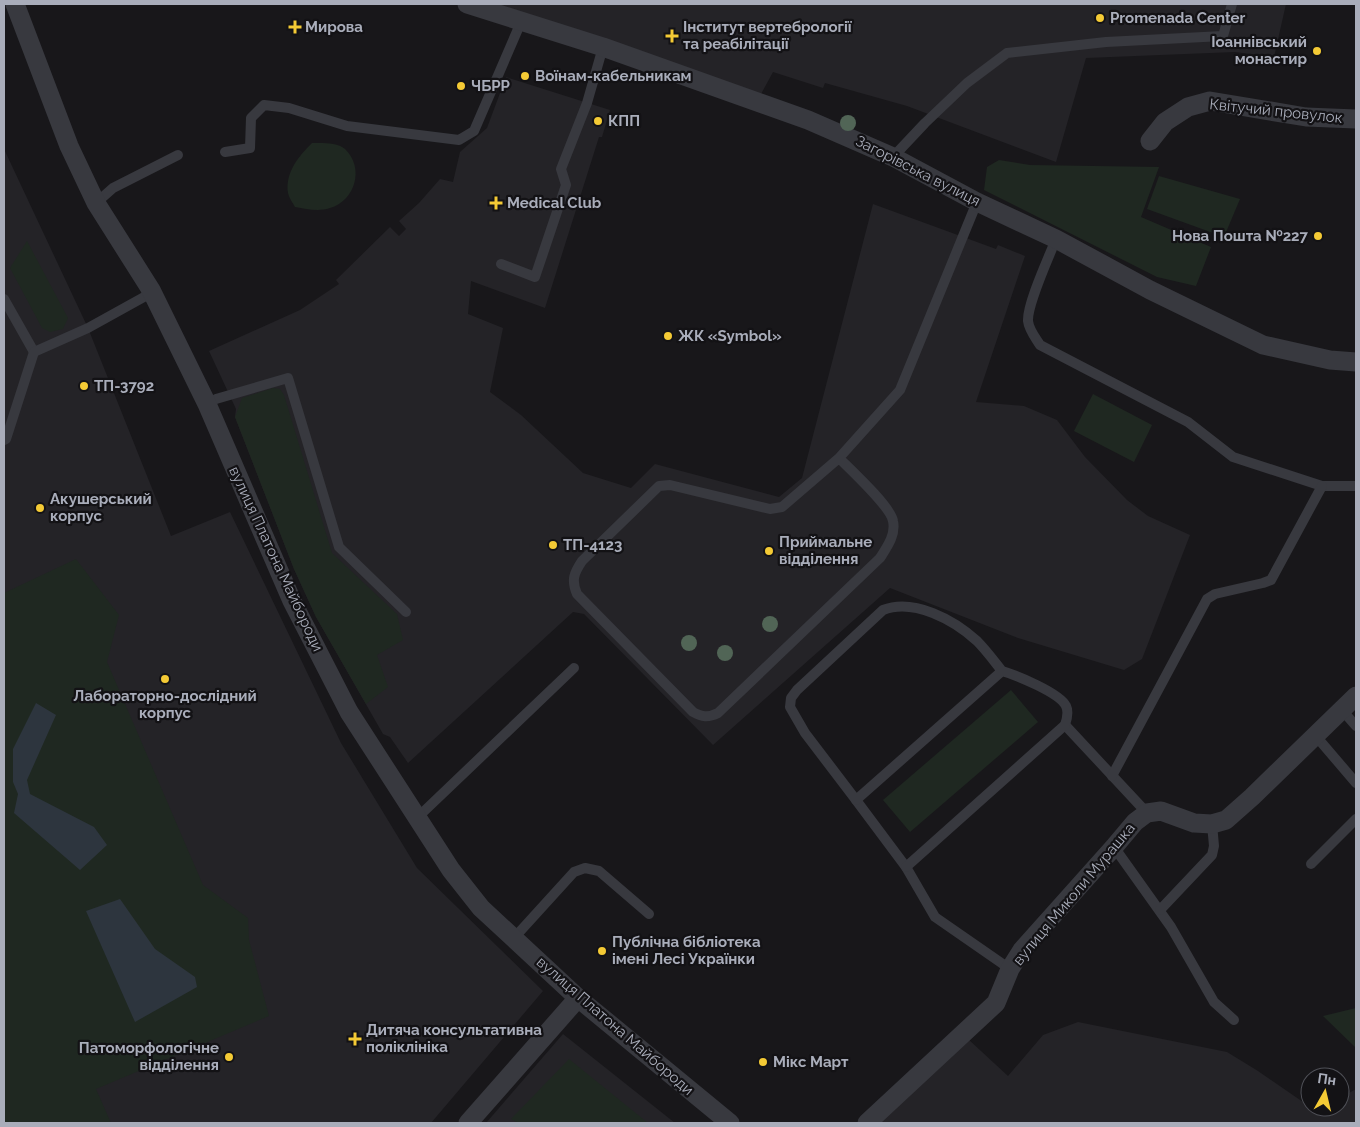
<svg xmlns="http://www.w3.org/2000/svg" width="1360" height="1127" font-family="Raleway,sans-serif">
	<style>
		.built { fill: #242327 }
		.green { fill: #1f2821 }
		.water { fill: #2d353e }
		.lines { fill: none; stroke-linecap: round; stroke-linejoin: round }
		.service { stroke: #38393f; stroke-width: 10 }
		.minor { stroke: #38393f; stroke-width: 19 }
		.tree { fill: #516556 }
		.poi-dot { fill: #f4ca35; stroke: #131215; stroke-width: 2 }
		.labels { text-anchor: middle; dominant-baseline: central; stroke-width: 4.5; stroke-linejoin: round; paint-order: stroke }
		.poi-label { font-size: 15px; font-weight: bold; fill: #a9adba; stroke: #131215; text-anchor: start }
		.street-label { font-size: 15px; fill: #a9adba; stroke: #131215 }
	</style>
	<rect width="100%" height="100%" fill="#18171a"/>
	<g class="built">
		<polygon points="485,4 1286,4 1274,57 1235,52 1086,58 1056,162 907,106 825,83 823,88 773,72 760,96"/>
		<polygon points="506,77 610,110 602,137 599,137 545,308 471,281 468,314 503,328 490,392 521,415 583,473 631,488 655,464 779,497 802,478 873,204 996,249 998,245 1025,256 976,402 1024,406 1057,420 1085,457 1127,500 1148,516 1190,535 1142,659 1124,670 1018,638 890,588 713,745 584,614 573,612 408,763 390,737 383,734 316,617 294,569 235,417 236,409 209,351 300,310 339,284 336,280 390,227 399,236 406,229 399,221 419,203 440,179 453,182 460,152 487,128"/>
		<polygon points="4,149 88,328 171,536 230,512 341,743 417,868 543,991 431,1123 4,1123"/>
		<polygon points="1078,1022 1227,1052 1258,1071 1316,1111 1324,1107 1340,1107 1340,1098 1356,1089 1356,1123 874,1123 968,1039 1008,1076 1043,1035"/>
		<polygon points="563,1034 675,1123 486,1123"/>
	</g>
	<g class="green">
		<path d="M312,143C322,143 337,142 345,149C365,168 355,201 330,208C318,212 307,209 295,207C293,203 289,198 288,193C285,172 299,156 312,143Z"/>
		<polygon points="999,160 1030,165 1159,167 1141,217 1211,247 1196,286 1157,277 984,190 987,167"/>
		<polygon points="1159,176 1240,199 1224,237 1147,209"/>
		<polygon points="27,241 68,318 63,329 50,332 42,328 10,268"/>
		<polygon points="273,388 280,389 284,395 332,553 397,614 403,640 377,655 388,687 366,704 316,617 294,569 235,417 242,398"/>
		<polygon points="1093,394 1152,425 1134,462 1074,431"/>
		<polygon points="76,559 119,615 107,662 203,885 248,918 249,940 269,1016 96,1089 111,1123 4,1123 4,593"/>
		<polygon points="1011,690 1038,722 910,832 883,800"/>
		<polygon points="1356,1008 1356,1048 1323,1016"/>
		<polygon points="569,1059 648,1123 518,1123 511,1119"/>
	</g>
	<g class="water">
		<polygon points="36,703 56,715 27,780 30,794 94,827 107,845 80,870 14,813 18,794 13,782 13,749"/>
		<polygon points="120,899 155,949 195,977 197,987 135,1022 86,911"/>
	</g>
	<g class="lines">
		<g class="service">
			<polyline points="225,152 250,148 251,118 264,105 289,108 347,126 459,140 474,131 521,22"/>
			<polyline points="893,157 925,123 967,83 1007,53 1106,42 1223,36 1232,4"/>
			<polyline points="96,203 113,188 178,155"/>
			<path d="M1056,239C1049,257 1027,304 1028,321C1029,330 1035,337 1040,345L1188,422L1233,457L1322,486H1356"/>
			<polyline points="501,264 535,277 566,185 561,169 587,103 603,47"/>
			<polyline points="4,299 34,352"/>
			<polyline points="207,404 216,399 288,378 339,547 406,612"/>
			<polyline points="4,440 6,439 34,352 88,328 144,297 151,290"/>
			<path d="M839,458L782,507L770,509L670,485L659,486L582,561C574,573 571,580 577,594L693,712C702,717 708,718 718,713L880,558C887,547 896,535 893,521C891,507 851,470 839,458L900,390L977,202"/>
			<polyline points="1342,710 1356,726"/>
			<polyline points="1065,725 1147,813"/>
			<polyline points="1315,735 1356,783"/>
			<polyline points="1112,776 1207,599 1215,594 1263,583 1271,580 1322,486"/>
			<polyline points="856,800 906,867 935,917 1010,969"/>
			<polyline points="418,817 574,668"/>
			<polyline points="1114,847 1171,927 1214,1002 1234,1020"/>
			<polyline points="1311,864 1356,819"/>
			<path d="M906,867L1065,725C1067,719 1069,712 1066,706C1060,693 1016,675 1002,671L856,800L805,733L790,707L791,698L797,690L883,610C914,598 954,620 977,641C986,650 994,661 1002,671"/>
			<polyline points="1160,910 1212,855 1214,846 1212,824"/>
			<polyline points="514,938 574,872 585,868 599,871 649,914"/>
		</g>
		<g class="minor">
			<polyline points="15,4 69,146 96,203 151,290 207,404 292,601 349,712 451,870 481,908 578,998 730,1123"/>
			<polyline points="467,4 603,47 808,120 893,157 977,202 1056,239 1150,290 1263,345 1330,360 1356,362"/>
			<polyline points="1150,141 1165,122 1188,107 1210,101 1306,117 1356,119"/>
			<polyline points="468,1123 578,998"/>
			<polyline points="867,1123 996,1003 1010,969 1022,950 1114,847 1135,822 1147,813 1161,811 1194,823 1212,824 1226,820 1252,797 1356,696"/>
		</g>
	</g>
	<g class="tree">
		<circle cx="848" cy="123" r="8"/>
		<circle cx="770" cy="624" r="8"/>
		<circle cx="689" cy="643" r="8"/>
		<circle cx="725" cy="653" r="8"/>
	</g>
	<g class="poi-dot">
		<circle cx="1100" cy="18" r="5"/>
		<path d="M292.5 19.5h5v5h5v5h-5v5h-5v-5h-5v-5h5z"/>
		<path d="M669.5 28.5h5v5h5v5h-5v5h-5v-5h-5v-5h5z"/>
		<circle cx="1317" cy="51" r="5"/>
		<circle cx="525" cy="76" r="5"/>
		<circle cx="461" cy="86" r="5"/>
		<circle cx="598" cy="121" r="5"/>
		<path d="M493.5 195.5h5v5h5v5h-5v5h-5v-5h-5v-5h5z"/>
		<circle cx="1318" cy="236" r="5"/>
		<circle cx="668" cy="336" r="5"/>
		<circle cx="84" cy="386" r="5"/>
		<circle cx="40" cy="508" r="5"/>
		<circle cx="553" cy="545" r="5"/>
		<circle cx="769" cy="551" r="5"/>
		<circle cx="165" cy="679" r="5"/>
		<circle cx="602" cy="951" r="5"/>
		<path d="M352.5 1031.5h5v5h5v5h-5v5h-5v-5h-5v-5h5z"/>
		<circle cx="229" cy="1057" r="5"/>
		<circle cx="763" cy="1062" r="5"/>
	</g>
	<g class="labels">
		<g class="poi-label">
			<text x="1110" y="18">Promenada Center</text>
			<text x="305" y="27">Мирова</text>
			<text x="683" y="27">Інститут вертебрології<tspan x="683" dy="17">та реабілітації</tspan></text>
			<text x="1307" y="42" text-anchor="end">Іоаннівський<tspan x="1307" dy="17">монастир</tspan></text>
			<text x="535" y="76">Воїнам-кабельникам</text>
			<text x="471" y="86">ЧБРР</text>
			<text x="608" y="121">КПП</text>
			<text x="507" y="203">Medical Club</text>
			<text x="1308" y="236" text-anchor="end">Нова Пошта №227</text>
			<text x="678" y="336">ЖК «Symbol»</text>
			<text x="94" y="386">ТП-3792</text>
			<text x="50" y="499">Акушерський<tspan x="50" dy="17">корпус</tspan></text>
			<text x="779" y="542">Приймальне<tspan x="779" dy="17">відділення</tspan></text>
			<text x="563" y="545">ТП-4123</text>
			<text x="165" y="696" text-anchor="middle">Лабораторно-дослідний<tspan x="165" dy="17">корпус</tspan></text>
			<text x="612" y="942">Публічна бібліотека<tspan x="612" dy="17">імені Лесі Українки</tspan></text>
			<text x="366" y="1030">Дитяча консультативна<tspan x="366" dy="17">поліклініка</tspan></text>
			<text x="219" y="1048" text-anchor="end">Патоморфологічне<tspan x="219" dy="17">відділення</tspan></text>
			<text x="773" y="1062">Мікс Март</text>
		</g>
		<g class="street-label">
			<text transform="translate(1276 111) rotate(6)">Квітучий провулок</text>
			<text transform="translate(918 171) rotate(27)">Загорівська вулиця</text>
			<text transform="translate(276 559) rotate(65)">вулиця Платона Майбороди</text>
			<text transform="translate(1074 894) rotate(-50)">вулиця Миколи Мурашка</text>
			<text transform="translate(615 1026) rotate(41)">вулиця Платона Майбороди</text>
		</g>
	</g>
	<rect width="1360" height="1127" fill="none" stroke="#a9adba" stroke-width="10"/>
	<g transform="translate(1325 1092) rotate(8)"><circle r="24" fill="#131215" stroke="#4f5057"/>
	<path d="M0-4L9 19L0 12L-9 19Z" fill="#f4ca35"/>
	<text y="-8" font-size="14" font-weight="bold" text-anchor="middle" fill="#a9adba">Пн</text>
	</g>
</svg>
